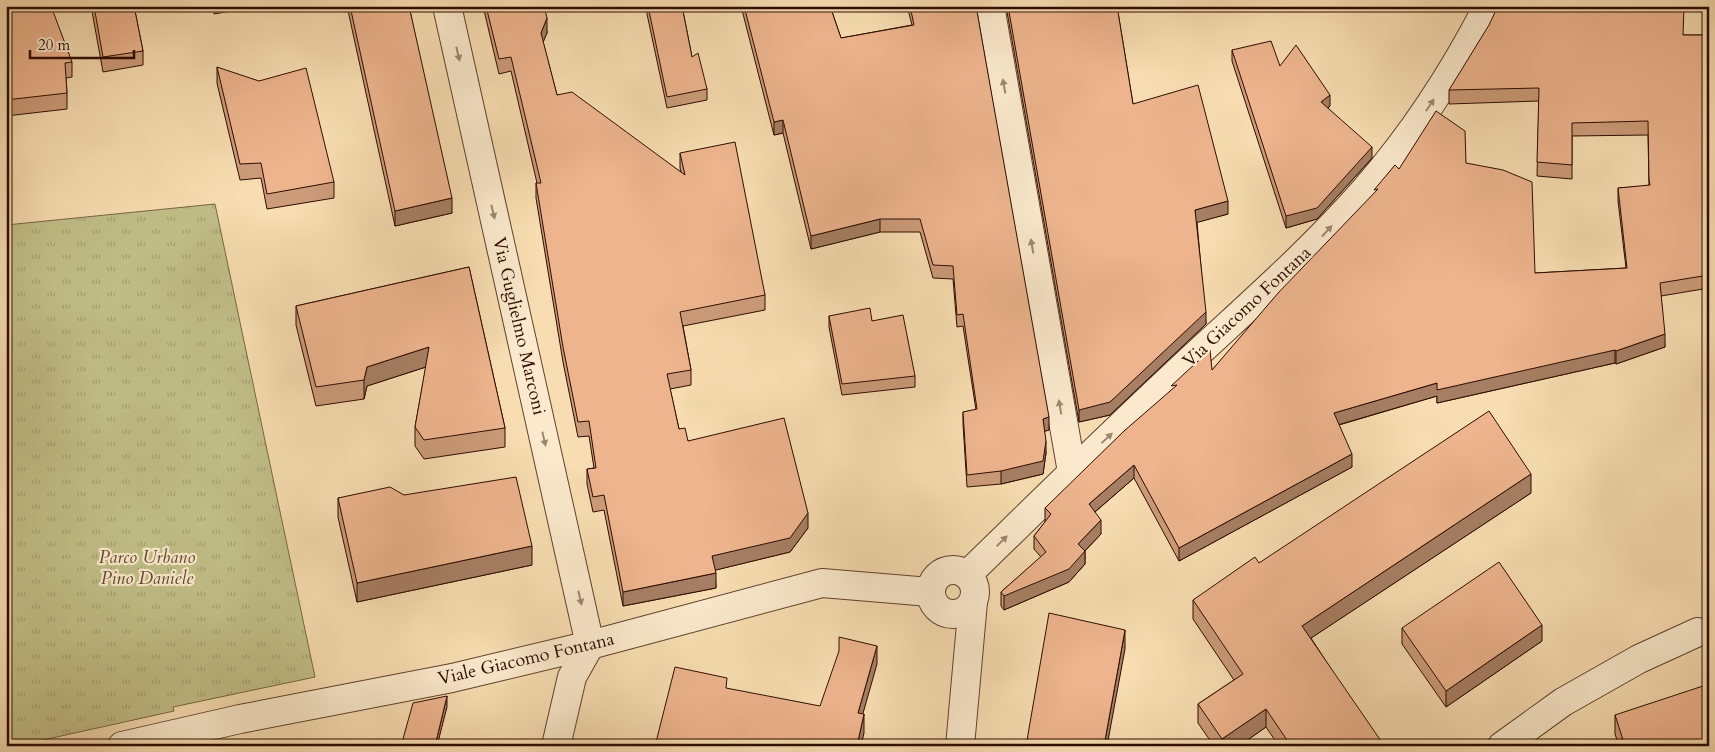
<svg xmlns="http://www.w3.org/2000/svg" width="1715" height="752" font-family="Cardo,serif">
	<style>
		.park { fill: url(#park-tufts); stroke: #764 }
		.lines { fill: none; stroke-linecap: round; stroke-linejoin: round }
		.street-casing { stroke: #60402d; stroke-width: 30 }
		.street { stroke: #fae9cc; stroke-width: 28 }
		.wall { fill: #cc9b79; stroke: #2d0c01 }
		.shaded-wall { fill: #a67e63; stroke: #2d0c01 }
		.building { fill: #edb48d; stroke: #2d0c01 }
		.oneway { fill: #9e8671 }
		.labels { text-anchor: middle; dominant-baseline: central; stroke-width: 4.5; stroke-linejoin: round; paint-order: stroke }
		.street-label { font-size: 18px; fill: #2d0c01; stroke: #fae9cc }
		.park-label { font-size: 18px; font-style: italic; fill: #614b30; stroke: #fae9cc }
	</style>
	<defs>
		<pattern id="park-tufts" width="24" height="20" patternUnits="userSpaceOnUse" patternTransform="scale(1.25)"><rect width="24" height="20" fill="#c1bf88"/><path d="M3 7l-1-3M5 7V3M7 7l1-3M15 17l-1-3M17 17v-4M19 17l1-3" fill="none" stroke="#a6a374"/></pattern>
	</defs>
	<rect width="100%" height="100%" fill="#f7ddb1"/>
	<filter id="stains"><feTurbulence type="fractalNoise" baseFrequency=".004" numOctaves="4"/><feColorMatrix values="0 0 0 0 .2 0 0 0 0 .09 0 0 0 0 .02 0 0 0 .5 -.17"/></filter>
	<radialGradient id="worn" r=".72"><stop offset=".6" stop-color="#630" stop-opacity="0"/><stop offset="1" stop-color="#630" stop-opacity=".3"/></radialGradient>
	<polygon class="park" points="215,204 315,677 173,707 174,711 16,746 6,746 6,225"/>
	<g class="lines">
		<g class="street-casing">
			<g id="street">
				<polyline points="447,6 590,645"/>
				<polyline points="990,6 1072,472"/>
				<circle cx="953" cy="592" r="22"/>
				<path d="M967,575C1039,505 1110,435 1183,367C1245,309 1309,254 1365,190C1413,135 1454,72 1488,6"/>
				<polyline points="122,746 240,719 452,678 590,645 822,583 930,592"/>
				<polyline points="556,746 572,677 590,645"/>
				<polyline points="960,746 973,602"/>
				<polyline points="1502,746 1563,702 1639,659 1698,632"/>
			</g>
		</g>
		<use href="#street" class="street"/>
	</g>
	<g class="wall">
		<polygon points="6,6 72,62 72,77 66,78 67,93 67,109 6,116"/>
		<polygon points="91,6 134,6 143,51 143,65 103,72"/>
		<polygon points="213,6 261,6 214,14"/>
		<polygon points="347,6 409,6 452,213 395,226"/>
		<polygon points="483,6 544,6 547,33 543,42 557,95 681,172 680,168 680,153 765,295 765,310 683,326 691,370 691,385 670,389 679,429 688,441 808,528 790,552 715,570 716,588 623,606 604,510 593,512 587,484 587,469 594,468 589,436 578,437 563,362 536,198 536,183 537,183 511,71 499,74"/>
		<polygon points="647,6 682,6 692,57 707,89 707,100 667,108 647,14"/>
		<polygon points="741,6 830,6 841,38 912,25 907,6 976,6 1049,430 1044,431 1046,453 1043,474 1001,484 967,487 963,424 963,412 976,410 963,326 957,327 953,279 933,278 920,232 880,232 811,249 783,133 774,135"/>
		<polygon points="1006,6 1117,6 1133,104 1228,214 1197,222 1206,324 1110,415 1079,422"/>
		<polygon points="1683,35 1709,35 1709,288 1661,296 1665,347 1616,364 1615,363 1437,403 1437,396 1339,425 1352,467 1179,561 1134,478 1095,512 1101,534 1085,551 1085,564 1069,582 1004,610 1001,606 1001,592 1041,557 1034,549 1034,536 1045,522 1045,508 1212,370 1399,169 1466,163 1535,273 1626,268 1618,201 1618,188 1649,186 1648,135 1572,136 1572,179 1537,176 1539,101 1449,104 1449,90"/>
		<polygon points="1232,50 1280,66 1330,106 1328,108 1372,158 1317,219 1286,228 1232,61"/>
		<polygon points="217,67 334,182 334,198 267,209 261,178 240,180 217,83"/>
		<polygon points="469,267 505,428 505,447 424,459 415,446 415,427 426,367 367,386 364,399 316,406 296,325 296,306"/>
		<polygon points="829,316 872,321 915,376 915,387 842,395 829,327"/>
		<polygon points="1531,493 1311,638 1381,746 1279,746 1266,727 1239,746 1214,746 1198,723 1198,704 1234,680 1193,619 1193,600 1259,563"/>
		<polygon points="404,495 532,565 357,602 338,517 338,498"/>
		<polygon points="1402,628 1542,641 1446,707 1402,644"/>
		<polygon points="1615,715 1709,746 1619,746 1615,734"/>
	</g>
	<g class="shaded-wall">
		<polygon points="547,18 547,33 541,47 541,33"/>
		<polygon points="1330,95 1330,106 1321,113 1321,102"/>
		<polygon points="783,120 783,133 774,135 774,122"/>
		<polygon points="1372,147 1372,158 1317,219 1286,228 1286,216"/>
		<polygon points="452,198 452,213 395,226 395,211"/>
		<polygon points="1228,201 1228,214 1195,223 1195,210"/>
		<polygon points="880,219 880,232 811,249 811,236"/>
		<polygon points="1206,312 1206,324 1110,415 1079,422 1079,410"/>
		<polygon points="1665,334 1665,347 1616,364 1616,351"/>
		<polygon points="429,347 429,366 367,386 364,399 364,380 367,367"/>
		<polygon points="1615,350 1615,363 1437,403 1437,396 1334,426 1334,413 1437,383"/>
		<polygon points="1049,417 1049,430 1043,432 1043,419"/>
		<polygon points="1046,441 1046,453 1043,474 1001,484 1001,471"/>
		<polygon points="1352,454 1352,467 1179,561 1179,548"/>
		<polygon points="1134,465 1134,478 1089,517 1089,504"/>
		<polygon points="1531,474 1531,493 1302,644 1302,626"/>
		<polygon points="808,513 808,528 790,552 712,571 712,556"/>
		<polygon points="1101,520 1101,534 1078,558 1078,544"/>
		<polygon points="532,546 532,565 357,602 357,583"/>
		<polygon points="1085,551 1085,564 1069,582 1004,610 1004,596"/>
		<polygon points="716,573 716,588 623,606 623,592"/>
		<polygon points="1542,625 1542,641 1446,707 1446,691"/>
		<polygon points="1125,630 1125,649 1107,746 1104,746"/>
		<polygon points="877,646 877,664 858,731 858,713"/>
		<polygon points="447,696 447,707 437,746 435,746"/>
		<polygon points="1266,709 1266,727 1239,746 1222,746 1222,739"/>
		<polygon points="864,714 864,733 861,746 857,746"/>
		<polygon points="1381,741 1381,746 1373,746"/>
	</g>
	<g class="building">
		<polygon points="6,6 51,6 72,62 65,63 67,93 6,100"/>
		<polygon points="94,6 134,6 143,51 103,57"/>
		<polygon points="350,6 409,6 452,198 395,211"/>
		<polygon points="486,6 544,6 547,18 541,33 557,95 572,92 685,175 680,153 735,142 765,295 680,312 691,370 667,374 679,429 685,428 688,441 784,418 808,513 790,538 712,556 716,573 623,592 604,495 593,497 587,469 596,468 589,421 578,422 563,347 536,183 541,183 511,57 499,59"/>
		<polygon points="648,6 682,6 692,57 698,53 707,89 667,97"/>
		<polygon points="744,6 830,6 841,38 914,25 910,6 976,6 1049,417 1043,419 1046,441 1043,461 1001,471 967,475 963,412 977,409 963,314 957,315 953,266 933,265 920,219 880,219 811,236 783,120 774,122"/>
		<polygon points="1008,6 1117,6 1133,104 1198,85 1228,201 1195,210 1206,312 1110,402 1079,410"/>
		<polygon points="1498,6 1684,6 1683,35 1709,35 1709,275 1660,283 1665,334 1616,351 1615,350 1437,390 1437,383 1334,413 1352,454 1179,548 1134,465 1089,504 1101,520 1078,544 1085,551 1069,569 1004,596 1001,592 1046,552 1034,536 1051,514 1045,508 1124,431 1177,385 1171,386 1210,350 1212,370 1279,292 1378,189 1374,190 1395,165 1399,169 1436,111 1465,131 1466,163 1503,170 1532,182 1535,273 1627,268 1618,188 1650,185 1649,179 1648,121 1572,123 1572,165 1537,162 1539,88 1449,90 1489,25"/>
		<polygon points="1271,41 1280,66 1296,45 1330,95 1321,102 1372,147 1317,208 1286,216 1232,50"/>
		<polygon points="217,67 259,81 306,68 334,182 267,194 261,163 240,164"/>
		<polygon points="469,267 505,428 424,440 415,427 429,347 367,367 364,380 316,387 296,306"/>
		<polygon points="870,308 872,321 903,315 915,376 842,384 829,316"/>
		<polygon points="1489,411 1531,474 1302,626 1381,741 1373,746 1291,746 1266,709 1222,739 1198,704 1243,674 1193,600 1255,557 1259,563"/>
		<polygon points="516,477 532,546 357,583 338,498 390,487 404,495"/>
		<polygon points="1499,562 1542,625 1446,691 1402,628"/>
		<polygon points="1049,613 1125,630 1104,746 1026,746"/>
		<polygon points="839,637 877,646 858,713 864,714 857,746 655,746 675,667 727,678 726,688 820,706 839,651"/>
		<polygon points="1709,684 1709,746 1625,746 1615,715"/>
		<polygon points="447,696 435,746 401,746 413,703"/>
	</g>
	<defs><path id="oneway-solid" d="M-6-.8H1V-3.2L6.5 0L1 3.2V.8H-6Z" transform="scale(1.25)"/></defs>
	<g class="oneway">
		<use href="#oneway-solid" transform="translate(458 54) rotate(77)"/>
		<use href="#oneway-solid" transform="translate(1004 86) rotate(-100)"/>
		<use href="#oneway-solid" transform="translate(1430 105) rotate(-57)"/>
		<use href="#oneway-solid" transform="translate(493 212) rotate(77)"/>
		<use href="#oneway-solid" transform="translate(1327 231) rotate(-47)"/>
		<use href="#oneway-solid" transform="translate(1032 246) rotate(-100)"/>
		<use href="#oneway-solid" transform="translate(1060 407) rotate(-100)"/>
		<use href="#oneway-solid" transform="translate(1107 438) rotate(-43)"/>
		<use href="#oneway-solid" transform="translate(544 439) rotate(77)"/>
		<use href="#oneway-solid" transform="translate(1002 541) rotate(-45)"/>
		<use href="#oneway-solid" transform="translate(580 598) rotate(77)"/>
	</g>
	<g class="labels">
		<g class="street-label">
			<text transform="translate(1247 307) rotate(-43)">Via Giacomo Fontana</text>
			<text transform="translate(519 326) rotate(77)">Via Guglielmo Marconi</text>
			<text transform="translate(526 659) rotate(-13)">Viale Giacomo Fontana</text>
		</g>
		<g class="park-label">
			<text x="147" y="557">Parco Urbano<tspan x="147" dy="21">Pino Daniele</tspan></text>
		</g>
	</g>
	<rect width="1715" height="752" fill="none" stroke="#f7ddb1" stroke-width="25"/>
	<rect x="8" y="8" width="1700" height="737" fill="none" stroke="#2d0c01" stroke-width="2.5"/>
	<rect x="12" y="12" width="1690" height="727" fill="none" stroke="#2d0c01"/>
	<path d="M30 50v8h104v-8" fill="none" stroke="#2d0c01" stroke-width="2.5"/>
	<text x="38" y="50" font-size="15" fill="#2d0c01" stroke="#fae9cc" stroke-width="4" paint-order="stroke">20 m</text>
	<rect width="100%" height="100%" filter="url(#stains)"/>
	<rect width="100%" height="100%" fill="url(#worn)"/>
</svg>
